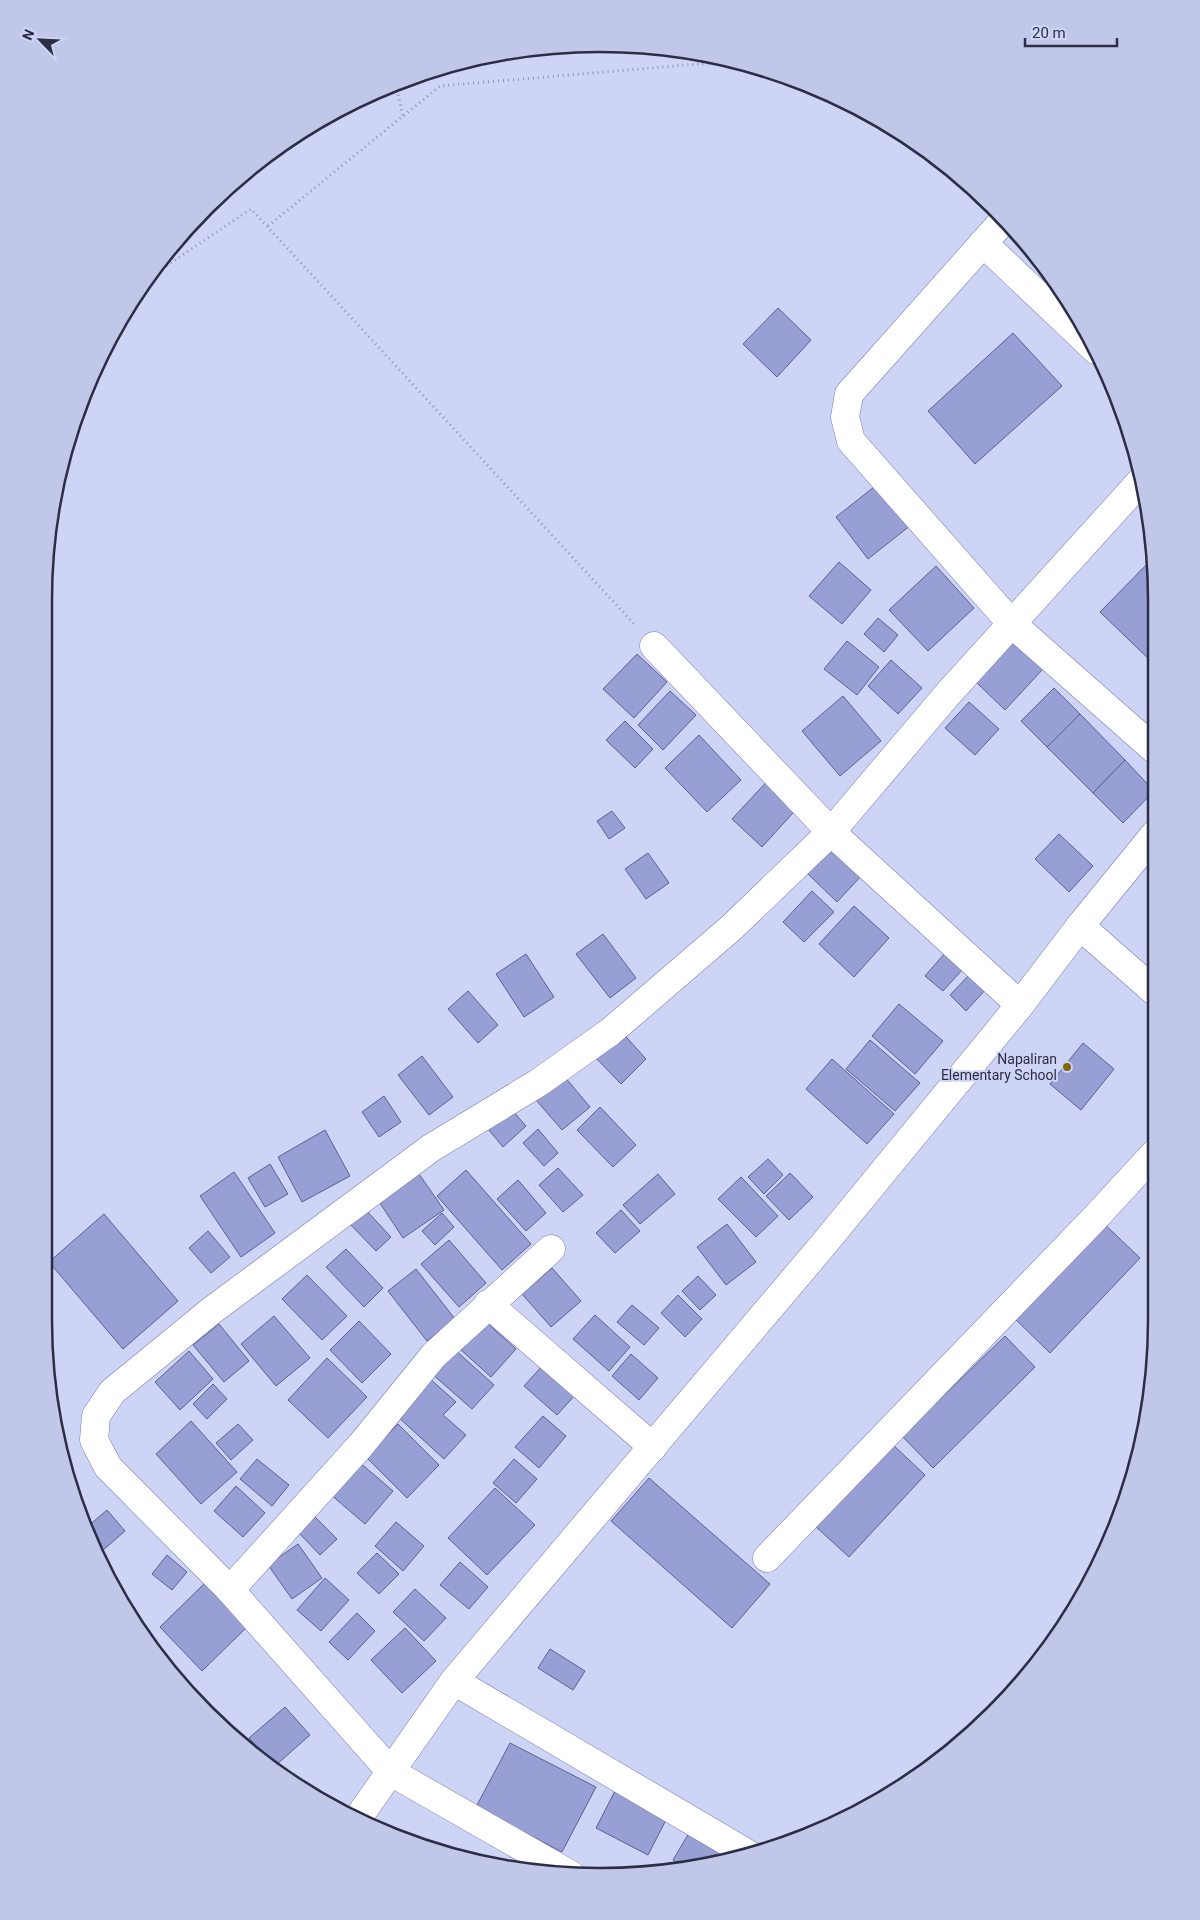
<svg xmlns="http://www.w3.org/2000/svg" width="1200" height="1920" font-family="Roboto,sans-serif">
	<style>
		.building { fill: #979fd5; stroke: #5a6192 }
		.lines { fill: none; stroke-linecap: round; stroke-linejoin: round }
		.minor-casing { stroke: #767db1; stroke-width: 29 }
		.path { stroke: #8f94b2; stroke-width: 3; stroke-dasharray: 1 4; stroke-linecap: butt }
		.minor { stroke: #fff; stroke-width: 28 }
		.poi-dot { fill: #7b6900; stroke: #ced4f6; stroke-width: 2 }
		.labels { text-anchor: middle; dominant-baseline: central; stroke-width: 4; stroke-linejoin: round; paint-order: stroke }
		.poi-label { font-size: 14px; fill: #2b2e44; stroke: #ced4f6; text-anchor: end }
		.rim { fill: none; stroke: #2b2e44; stroke-width: 2.5 }
	</style>
	<rect width="100%" height="100%" fill="#ced4f6"/>
	<g class="building">
		<polygon points="778,308 811,340 777,377 743,344"/>
		<polygon points="1013,333 1062,386 975,464 928,411"/>
		<polygon points="879,483 911,525 868,559 836,517"/>
		<polygon points="1154,557 1155,563 1155,665 1100,612"/>
		<polygon points="839,562 871,590 842,624 809,596"/>
		<polygon points="936,566 974,608 928,651 889,610"/>
		<polygon points="878,618 898,635 884,652 864,634"/>
		<polygon points="847,641 879,667 857,695 824,669"/>
		<polygon points="1014,642 1043,669 1005,710 976,682"/>
		<polygon points="637,654 667,682 634,718 603,689"/>
		<polygon points="891,660 922,688 898,714 868,686"/>
		<polygon points="1054,688 1080,714 1047,747 1021,721"/>
		<polygon points="670,691 696,715 663,750 638,725"/>
		<polygon points="843,696 881,741 840,776 802,731"/>
		<polygon points="969,702 999,729 975,755 945,728"/>
		<polygon points="1080,714 1125,760 1093,793 1047,747"/>
		<polygon points="625,721 653,749 635,768 606,740"/>
		<polygon points="699,735 741,780 707,812 665,768"/>
		<polygon points="1125,760 1154,791 1123,823 1093,793"/>
		<polygon points="772,776 802,803 762,847 732,819"/>
		<polygon points="612,811 625,828 609,839 597,821"/>
		<polygon points="1059,834 1093,866 1069,892 1035,859"/>
		<polygon points="832,846 863,874 837,902 807,873"/>
		<polygon points="648,853 669,883 646,899 625,869"/>
		<polygon points="812,891 834,912 804,942 783,922"/>
		<polygon points="854,906 889,938 854,977 819,944"/>
		<polygon points="603,934 636,978 610,998 576,954"/>
		<polygon points="945,953 963,969 943,991 925,976"/>
		<polygon points="526,954 554,997 524,1017 496,974"/>
		<polygon points="972,972 988,987 966,1011 950,995"/>
		<polygon points="468,991 498,1025 478,1043 448,1009"/>
		<polygon points="899,1004 943,1041 915,1074 872,1036"/>
		<polygon points="619,1029 646,1059 621,1084 593,1055"/>
		<polygon points="870,1040 920,1083 895,1111 846,1069"/>
		<polygon points="1083,1043 1114,1069 1081,1110 1050,1084"/>
		<polygon points="422,1056 453,1097 429,1115 398,1075"/>
		<polygon points="832,1059 894,1114 867,1144 806,1089"/>
		<polygon points="564,1076 590,1107 562,1130 536,1100"/>
		<polygon points="384,1096 401,1122 379,1137 362,1112"/>
		<polygon points="600,1107 636,1145 613,1167 577,1130"/>
		<polygon points="511,1109 526,1126 503,1147 488,1129"/>
		<polygon points="538,1129 558,1153 544,1166 523,1143"/>
		<polygon points="325,1130 350,1176 302,1202 278,1157"/>
		<polygon points="768,1159 783,1175 764,1194 748,1177"/>
		<polygon points="270,1164 288,1194 265,1207 248,1178"/>
		<polygon points="412,1164 444,1210 403,1238 372,1191"/>
		<polygon points="558,1168 583,1195 563,1212 539,1185"/>
		<polygon points="466,1170 531,1244 502,1270 437,1196"/>
		<polygon points="234,1172 275,1233 241,1257 200,1196"/>
		<polygon points="790,1173 813,1197 789,1220 766,1196"/>
		<polygon points="658,1174 675,1194 640,1224 623,1205"/>
		<polygon points="741,1177 778,1216 756,1237 718,1199"/>
		<polygon points="518,1180 546,1213 526,1231 497,1199"/>
		<polygon points="363,1207 391,1237 376,1251 348,1222"/>
		<polygon points="621,1210 640,1231 615,1253 596,1233"/>
		<polygon points="442,1213 454,1227 435,1245 422,1231"/>
		<polygon points="104,1214 178,1301 123,1349 49,1262"/>
		<polygon points="1100,1220 1140,1258 1050,1353 1010,1314"/>
		<polygon points="727,1224 756,1262 726,1285 697,1247"/>
		<polygon points="208,1231 230,1257 211,1273 189,1248"/>
		<polygon points="449,1240 486,1283 459,1307 421,1264"/>
		<polygon points="346,1249 383,1288 364,1307 326,1267"/>
		<polygon points="552,1268 581,1301 551,1327 522,1294"/>
		<polygon points="416,1269 455,1319 427,1341 388,1291"/>
		<polygon points="307,1275 347,1316 322,1340 282,1299"/>
		<polygon points="698,1276 716,1295 700,1310 682,1291"/>
		<polygon points="678,1295 702,1319 685,1337 661,1313"/>
		<polygon points="632,1305 659,1328 644,1345 617,1322"/>
		<polygon points="595,1315 630,1347 609,1371 573,1339"/>
		<polygon points="274,1316 310,1358 276,1386 241,1344"/>
		<polygon points="359,1321 391,1354 362,1383 330,1350"/>
		<polygon points="486,1322 516,1349 491,1377 461,1350"/>
		<polygon points="219,1324 249,1361 224,1382 193,1345"/>
		<polygon points="1005,1336 1035,1367 933,1468 902,1436"/>
		<polygon points="453,1348 494,1385 472,1409 431,1373"/>
		<polygon points="189,1351 213,1379 180,1410 155,1382"/>
		<polygon points="631,1354 658,1378 639,1400 612,1376"/>
		<polygon points="327,1358 367,1397 328,1438 288,1400"/>
		<polygon points="543,1365 576,1394 557,1415 524,1386"/>
		<polygon points="429,1378 456,1402 443,1415 466,1435 444,1459 396,1415"/>
		<polygon points="213,1384 227,1399 207,1419 193,1404"/>
		<polygon points="543,1416 566,1436 539,1468 515,1447"/>
		<polygon points="191,1421 237,1472 201,1504 156,1454"/>
		<polygon points="238,1424 253,1440 231,1460 216,1443"/>
		<polygon points="398,1424 439,1465 407,1498 366,1457"/>
		<polygon points="890,1442 925,1475 849,1557 814,1525"/>
		<polygon points="257,1459 289,1485 272,1506 240,1479"/>
		<polygon points="514,1459 537,1479 516,1503 493,1483"/>
		<polygon points="358,1461 393,1491 365,1524 330,1494"/>
		<polygon points="649,1478 770,1584 732,1628 611,1521"/>
		<polygon points="236,1486 265,1513 243,1537 214,1511"/>
		<polygon points="495,1488 535,1525 487,1575 448,1538"/>
		<polygon points="107,1510 125,1531 102,1551 87,1527"/>
		<polygon points="315,1517 337,1539 320,1555 299,1533"/>
		<polygon points="396,1522 424,1546 403,1571 375,1546"/>
		<polygon points="298,1544 322,1578 292,1599 268,1565"/>
		<polygon points="377,1553 399,1574 379,1594 357,1573"/>
		<polygon points="167,1555 187,1572 172,1590 152,1574"/>
		<polygon points="460,1562 488,1587 469,1609 440,1585"/>
		<polygon points="325,1578 349,1600 321,1631 297,1610"/>
		<polygon points="206,1582 248,1626 202,1671 160,1627"/>
		<polygon points="415,1589 446,1618 424,1641 393,1612"/>
		<polygon points="357,1613 375,1631 348,1660 329,1642"/>
		<polygon points="405,1628 436,1661 402,1693 371,1660"/>
		<polygon points="550,1649 585,1671 573,1690 538,1668"/>
		<polygon points="285,1707 310,1735 275,1766 249,1738"/>
		<polygon points="510,1743 596,1787 562,1852 476,1807"/>
		<polygon points="617,1787 669,1814 648,1855 596,1828"/>
		<polygon points="689,1833 734,1859 687,1869 673,1860"/>
	</g>
	<g class="lines">
		<g class="minor-casing">
			<g id="minor">
				<polyline points="1002,222 849,394 845,417 851,441 1011,623 1154,749"/>
				<polyline points="983,243 1096,350"/>
				<polyline points="654,646 831,832 1020,1005"/>
				<polyline points="1080,926 1153,990"/>
				<polyline points="488,1304 653,1447"/>
				<polyline points="767,1558 1095,1218 1153,1155"/>
				<polyline points="230,1590 361,1445 434,1355 551,1249"/>
				<polyline points="454,1681 750,1855"/>
				<polyline points="358,1818 454,1681 823,1245 1020,1005 1080,926 1154,835"/>
				<polyline points="571,1875 391,1772 230,1590 108,1467 94,1440 96,1416 112,1392 211,1311 431,1148 538,1083 610,1032 731,928 831,832 947,695 1141,481"/>
			</g>
		</g>
		<g class="path">
			<polyline points="396,85 403,117"/>
			<polyline points="268,226 440,86 733,61"/>
			<polyline points="150,277 251,209 635,625"/>
		</g>
		<use href="#minor" class="minor"/>
	</g>
	<circle class="poi-dot" cx="1067" cy="1067" r="5"/>
	<g class="labels">
		<g class="poi-label">
			<text x="1057" y="1059">Napaliran<tspan x="1057" dy="16">Elementary School</tspan></text>
		</g>
	</g>
	<path d="M0 0H1200V1920H0ZM600 52H600A548 548 0 0 1 1148 600V1320A548 548 0 0 1 600 1868H600A548 548 0 0 1 52 1320V600A548 548 0 0 1 600 52Z" fill="#c1c7e8" fill-rule="evenodd"/>
	<path class="rim" d="M600 52H600A548 548 0 0 1 1148 600V1320A548 548 0 0 1 600 1868H600A548 548 0 0 1 52 1320V600A548 548 0 0 1 600 52Z"/>
	<g transform="translate(40 40) rotate(294)" stroke="#ced4f6" stroke-width="4" paint-order="stroke">
	<path d="M0-4L9 19L0 12L-9 19Z" fill="#2b2e44"/>
	<text y="-8" font-size="14" font-weight="bold" text-anchor="middle" fill="#2b2e44">N</text>
	</g>
	<path d="M1025 38v8h92v-8" fill="none" stroke="#2b2e44" stroke-width="2.5"/>
	<text x="1032" y="38" font-size="15" fill="#2b2e44" stroke="#ced4f6" stroke-width="4" paint-order="stroke">20 m</text>
</svg>
